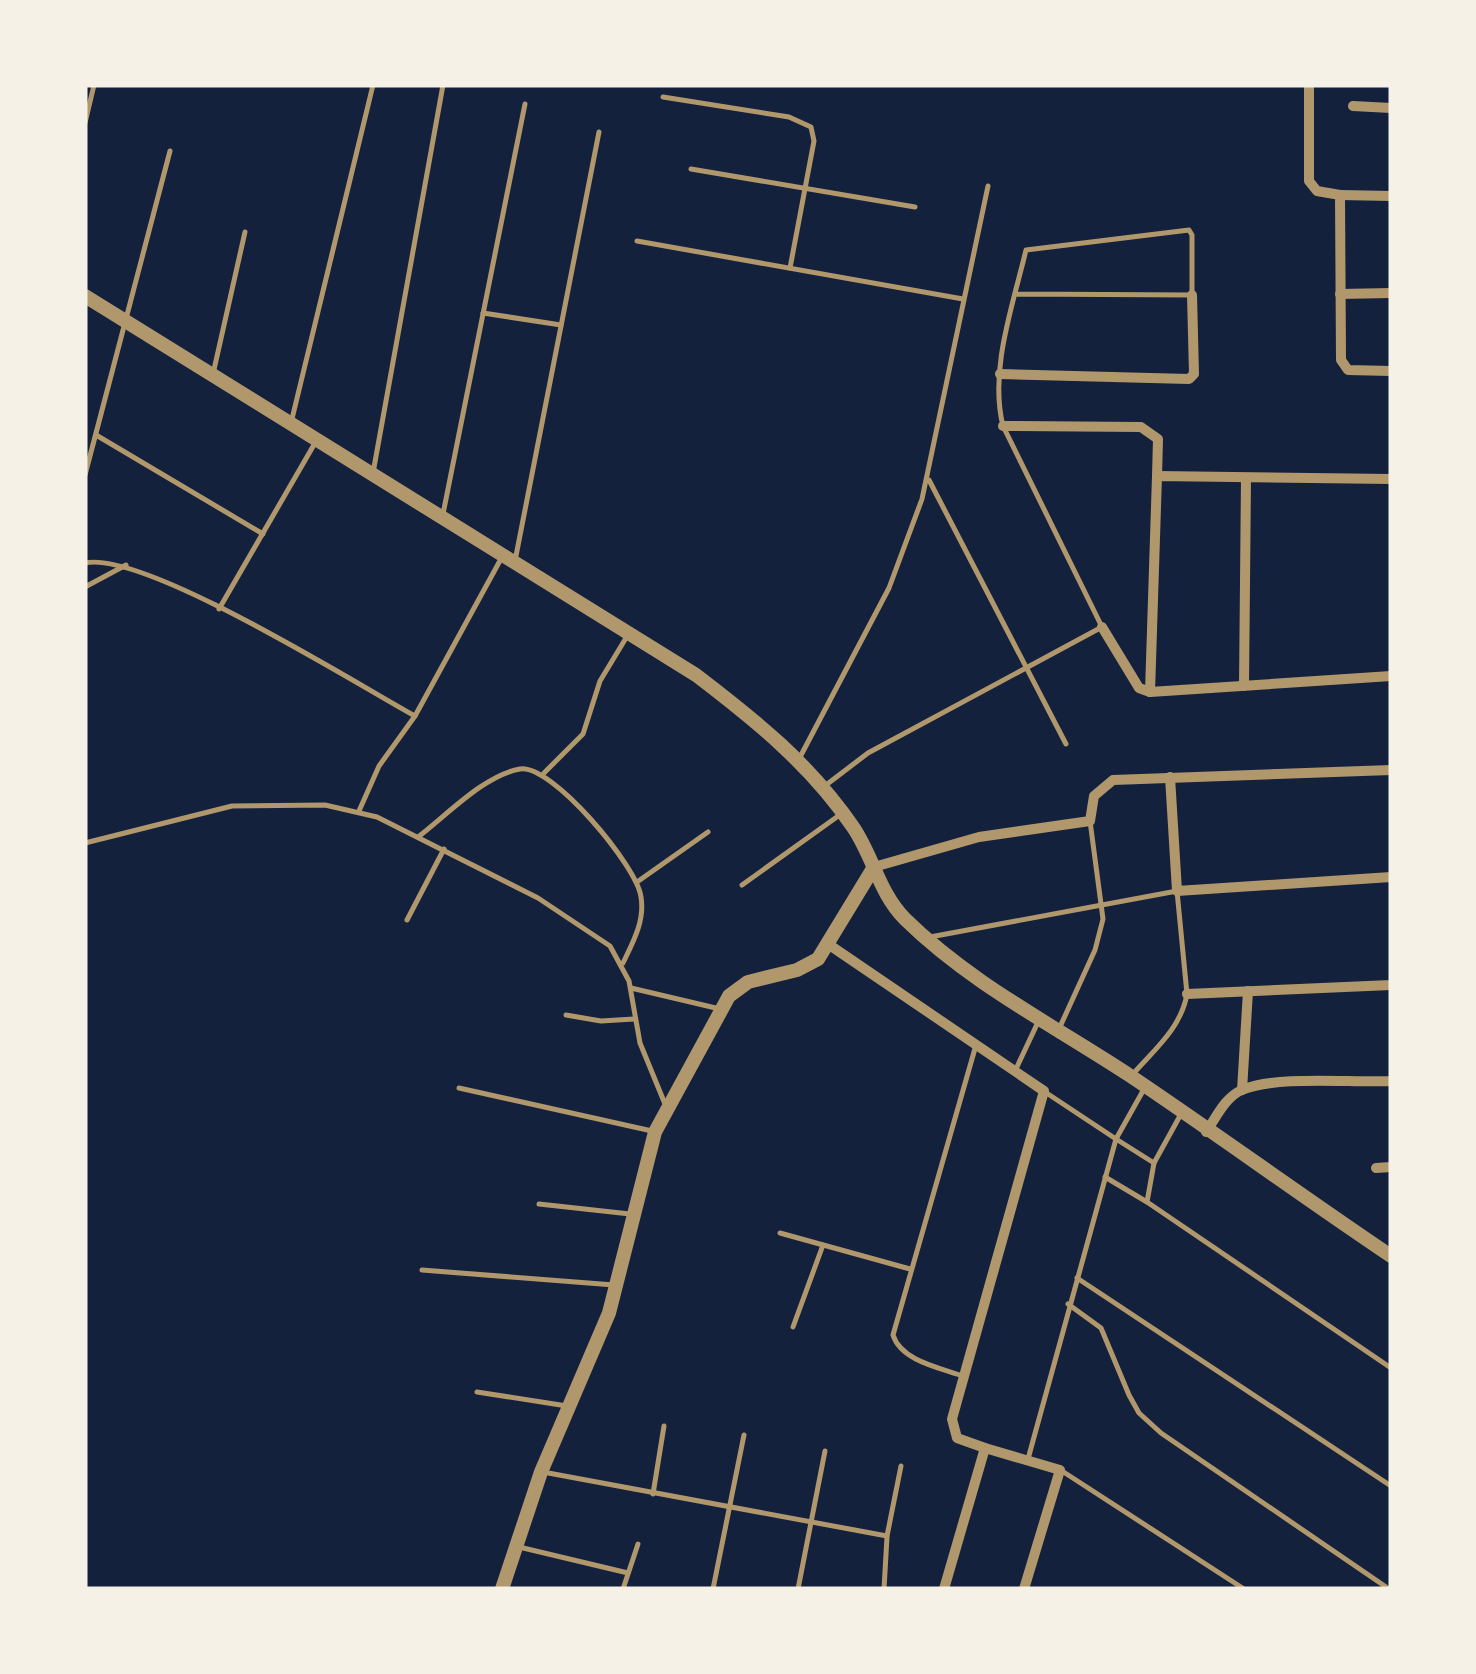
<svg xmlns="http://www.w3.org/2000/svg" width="1476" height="1674" font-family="'DM Sans',sans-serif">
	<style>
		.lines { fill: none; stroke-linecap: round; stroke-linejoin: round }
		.service { stroke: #b1986c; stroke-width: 5 }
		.minor { stroke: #b1986c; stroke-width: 10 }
		.tertiary { stroke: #b1986c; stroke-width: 14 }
	</style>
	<rect width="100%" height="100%" fill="#14213d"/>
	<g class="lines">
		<g class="service">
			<polyline points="663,97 789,117 811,127 814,141 790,268"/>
			<polyline points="85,123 94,85"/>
			<polyline points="691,169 915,207"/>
			<polyline points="637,241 963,299"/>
			<polyline points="483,313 561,325"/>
			<polyline points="213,374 245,232"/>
			<polyline points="291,423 373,85"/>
			<polyline points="96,435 263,534"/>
			<polyline points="373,473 443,85"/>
			<polyline points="85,475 170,151"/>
			<polyline points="929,480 1066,744"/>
			<polyline points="443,514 525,104"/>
			<polyline points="515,561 599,132"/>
			<path d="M85,563C143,550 355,683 415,716"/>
			<polyline points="85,587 126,565"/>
			<polyline points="219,609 315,443"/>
			<polyline points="799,759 889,588 922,499 988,186"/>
			<polyline points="544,773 583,734 600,681 626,638"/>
			<path d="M826,785L868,753L1102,627L1003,426C989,370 1013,305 1026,250L1189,230L1192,235V295L1016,294"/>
			<polyline points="359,811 379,766 415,716 502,557"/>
			<path d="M418,837C446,816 484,775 520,769C552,764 637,866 641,897C645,921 633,942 623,963"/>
			<polyline points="85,843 232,806 325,805 377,817 538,898 610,946 629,981 640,1043 665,1104"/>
			<polyline points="637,882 708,832"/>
			<polyline points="742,885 841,814"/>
			<polyline points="407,920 444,849"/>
			<path d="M930,937L1177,891L1187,994C1181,1028 1155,1049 1133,1074"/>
			<polyline points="631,988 720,1009"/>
			<polyline points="566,1015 601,1021 634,1019"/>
			<polyline points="1059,1029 1095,950 1103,919 1090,821"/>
			<polyline points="1016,1069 1039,1020"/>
			<polyline points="459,1088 652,1131"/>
			<polyline points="1144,1089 1116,1139 1154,1163 1147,1202 1391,1368"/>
			<polyline points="1154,1163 1181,1114"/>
			<polyline points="1105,1177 1147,1202"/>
			<polyline points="539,1204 630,1214"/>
			<polyline points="780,1233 910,1269"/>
			<polyline points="422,1270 614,1285"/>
			<polyline points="1077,1278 1391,1486"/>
			<polyline points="1068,1304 1101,1328 1129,1395 1139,1413 1161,1433 1389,1589"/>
			<polyline points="793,1327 823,1245"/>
			<path d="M963,1376C941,1368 901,1361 893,1335L976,1045"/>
			<polyline points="477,1392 567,1406"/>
			<polyline points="1028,1459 1116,1139 1045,1092"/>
			<polyline points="1062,1471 1244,1589"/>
			<polyline points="543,1472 887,1536 901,1466"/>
			<polyline points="653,1494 664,1426"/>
			<polyline points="519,1547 628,1573"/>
			<polyline points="623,1589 638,1544"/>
			<polyline points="713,1589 744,1435"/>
			<polyline points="798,1589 825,1451"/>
			<polyline points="884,1589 887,1537"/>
		</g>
		<g class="minor">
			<polyline points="1309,85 1309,181 1317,191 1340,195 1341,360 1348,370 1391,371"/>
			<polyline points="1353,106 1391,108"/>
			<polyline points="1340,195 1391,196"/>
			<polyline points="1340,294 1391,293"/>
			<polyline points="1000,374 1189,379 1194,374 1192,295"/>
			<polyline points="1003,426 1141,427 1158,439 1157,476"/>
			<polyline points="1102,627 1139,688 1150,692 1391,676"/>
			<polyline points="1244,686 1246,478"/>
			<polyline points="1150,692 1157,476 1391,479"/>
			<polyline points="1170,777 1177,891 1391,877"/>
			<polyline points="874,867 979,837 1090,821 1094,796 1113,780 1391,770"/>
			<polyline points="828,944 1044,1091 952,1419 957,1438 985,1448 944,1589"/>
			<polyline points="1187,994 1391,985"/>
			<polyline points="1242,1090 1248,991"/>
			<path d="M1206,1132C1216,1118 1225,1097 1242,1090C1278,1075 1350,1083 1391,1081"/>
			<polyline points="1376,1168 1391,1167"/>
			<polyline points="985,1448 1060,1470 1024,1589"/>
		</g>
		<g class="tertiary">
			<path d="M85,296L696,675C755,720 810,764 853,827C873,856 879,893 905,919C970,983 1053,1025 1129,1075C1217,1134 1303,1197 1391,1256"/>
			<polyline points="502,1589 541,1472 609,1313 655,1132 729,996 748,982 797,970 818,959 874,867"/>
		</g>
	</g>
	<rect width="1476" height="1674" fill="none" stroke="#f6f1e7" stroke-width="175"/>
</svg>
